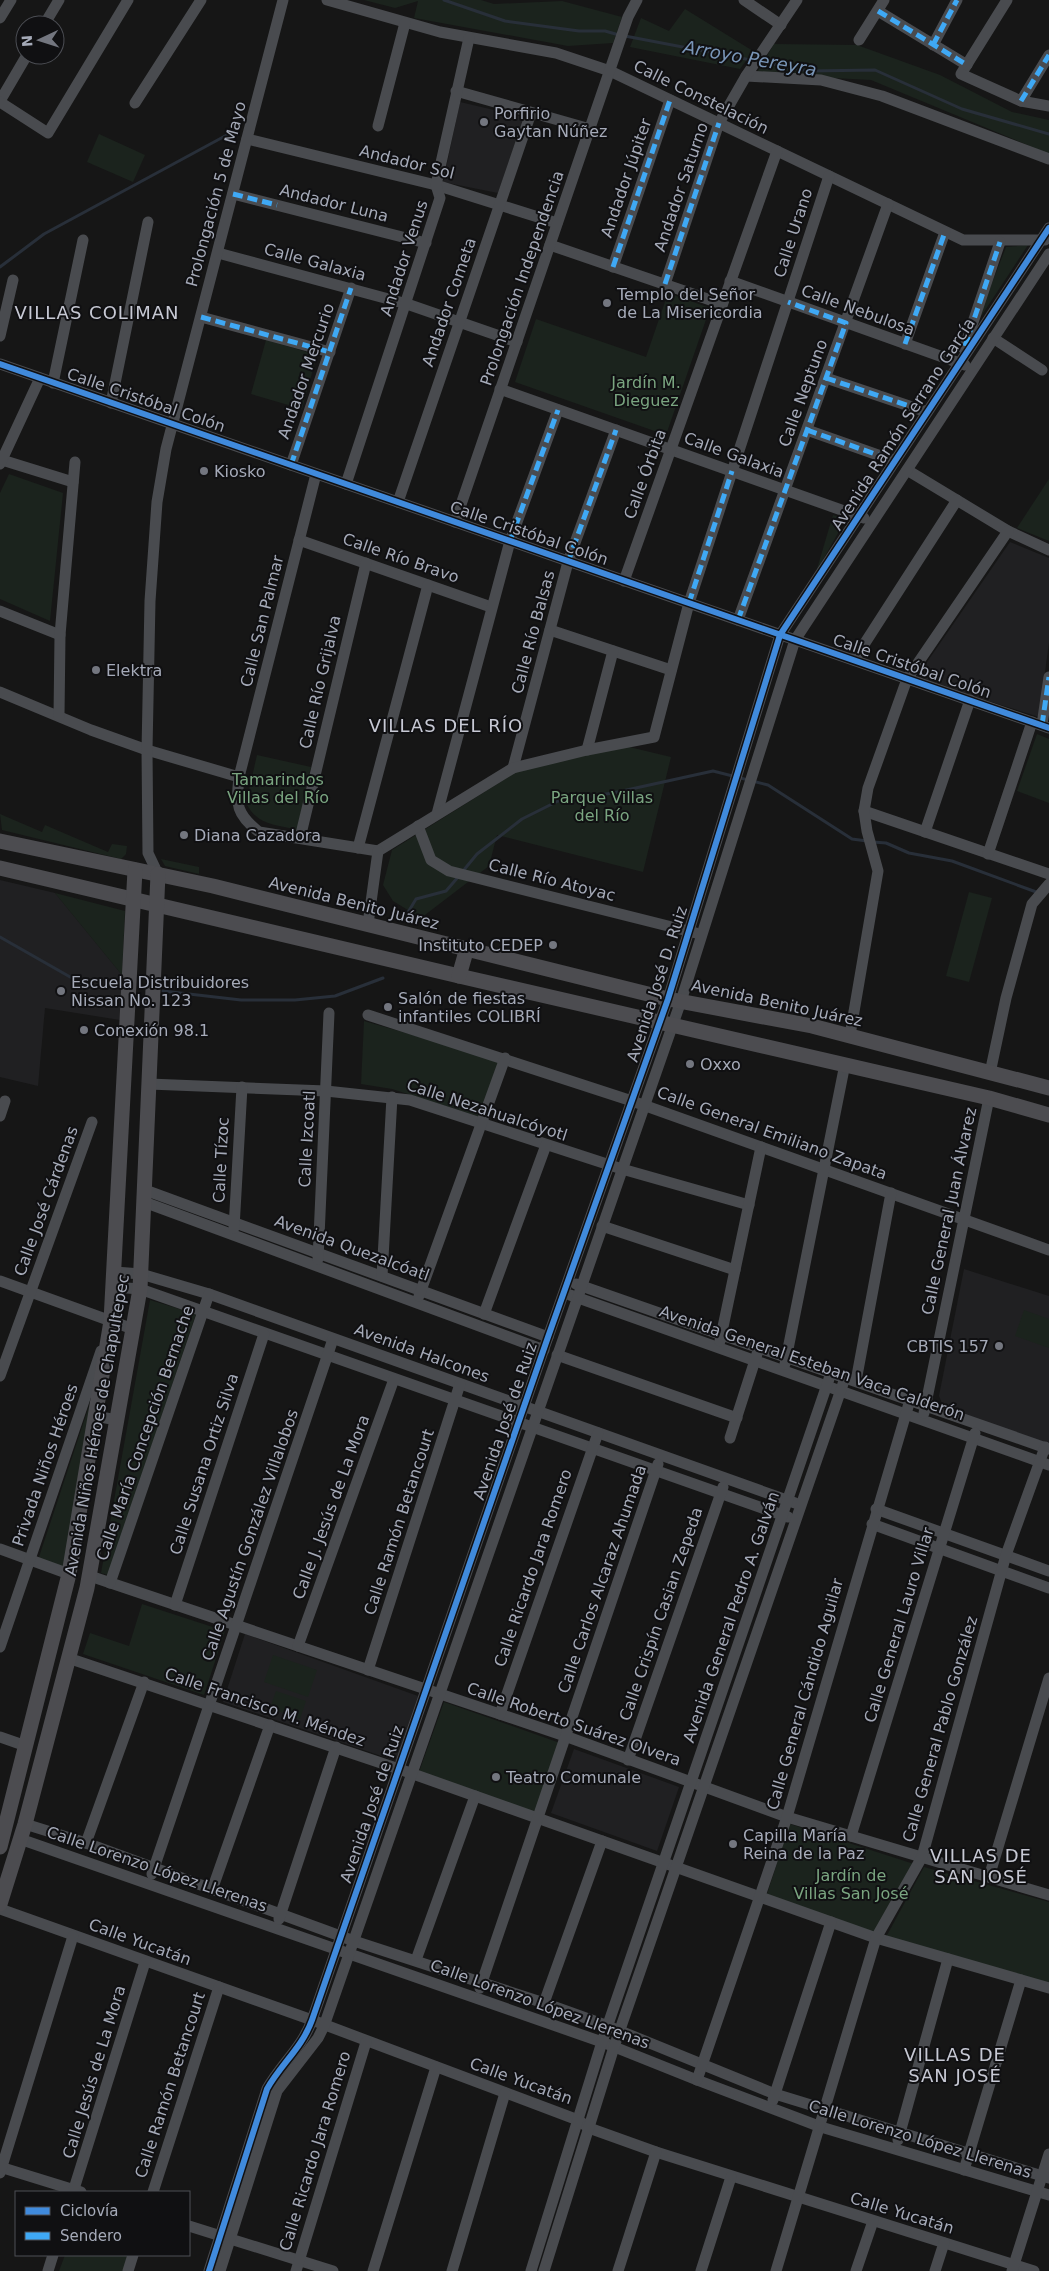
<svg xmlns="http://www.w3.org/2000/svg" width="1049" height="2271" font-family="'DejaVu Sans',sans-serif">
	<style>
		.built { fill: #202022 }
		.green { fill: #1b231d }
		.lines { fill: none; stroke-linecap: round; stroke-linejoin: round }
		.stream { stroke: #282f39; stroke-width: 3 }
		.minor { stroke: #494b4f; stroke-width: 11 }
		.major { stroke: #4c4c50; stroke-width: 15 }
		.quiet { stroke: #3fa9f5; stroke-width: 5; stroke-dasharray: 10 5; stroke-linecap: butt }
		.cycleway-casing { stroke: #101012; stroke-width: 9 }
		.cycleway { stroke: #408adc; stroke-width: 6 }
		.poi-dot { fill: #73767f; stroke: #101012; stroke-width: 2 }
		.labels { text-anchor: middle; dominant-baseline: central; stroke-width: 4; stroke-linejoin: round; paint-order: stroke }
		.street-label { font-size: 16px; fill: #a5aab8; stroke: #101012 }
		.poi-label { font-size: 16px; fill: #a5aab8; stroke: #101012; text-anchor: start }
		.park-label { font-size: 16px; fill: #7aa580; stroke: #101012 }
		.water-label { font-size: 18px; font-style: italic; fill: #7995b7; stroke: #101012 }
		.neighbourhood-label { font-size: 18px; letter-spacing: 1px; fill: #c7c9d4; stroke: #101012 }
	</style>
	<rect width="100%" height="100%" fill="#161616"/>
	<g class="built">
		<polygon points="460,102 524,117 498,193 443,182"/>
		<polygon points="1010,542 1049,558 1049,642 1039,717 916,678"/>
		<polygon points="0,880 55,893 122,975 120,1020 45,1008 38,1086 0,1077"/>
		<polygon points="964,1269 1049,1296 1049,1444 944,1408 939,1396"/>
		<polygon points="245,1634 418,1696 396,1761 223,1702"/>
		<polygon points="574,1749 679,1787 657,1851 551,1813"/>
	</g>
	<g class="green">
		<polygon points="364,0 481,0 494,4 562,1 622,17 613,43 568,46 414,18 418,1 395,8"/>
		<polygon points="685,9 753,51 740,69 630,47 641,18 669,31"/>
		<polygon points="774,44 857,45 940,75 1012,112 1049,120 1049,154 871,80 756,74"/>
		<polygon points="99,134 145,155 133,182 87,162"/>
		<polygon points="1028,245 976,324 1006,247"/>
		<polygon points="668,293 710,308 666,435 515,382 536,319 646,357"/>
		<polygon points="266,340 317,355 302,409 251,394"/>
		<polygon points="9,474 63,493 50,621 0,599 0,493"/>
		<polygon points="1049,479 1049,541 1017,528"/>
		<polygon points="833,515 846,519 816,572"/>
		<polygon points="1037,734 1049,739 1049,803 1017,791"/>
		<polygon points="625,746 671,757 643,872 497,835 489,866 421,918 393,901 383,885 392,850 521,769"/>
		<path d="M257,755L311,767L297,830C274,824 258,826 246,803Z"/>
		<polygon points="0,814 42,832 45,825 108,852 112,844 127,846 126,854 121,859 2,830"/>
		<polygon points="161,859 199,867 199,874 165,866"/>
		<polygon points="969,892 992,898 969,982 946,976"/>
		<polygon points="55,893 125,911 122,975"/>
		<polygon points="364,1021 500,1060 480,1117 392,1089 361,1084"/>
		<polygon points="150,1300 196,1314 108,1575 101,1573"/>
		<polygon points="1024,1310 1049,1319 1049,1348 1015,1336"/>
		<polygon points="94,1391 64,1569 38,1560"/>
		<polygon points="142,1604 225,1631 204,1695 83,1654 90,1633 129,1646"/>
		<polygon points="273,1655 317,1670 308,1697 264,1682"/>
		<polygon points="276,1691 306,1701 300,1719 270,1708"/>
		<polygon points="444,1702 560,1743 535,1814 419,1772"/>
		<polygon points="790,1824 914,1864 874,1933 766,1897"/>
		<polygon points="924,1867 1049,1902 1049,1984 886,1937"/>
		<polygon points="65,2255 128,2255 123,2271 59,2271"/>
	</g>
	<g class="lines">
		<g class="stream">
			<polyline points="444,0 505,21 579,31 605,31 619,35"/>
			<polyline points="625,36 809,71 875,70 962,109 1049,134"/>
			<polyline points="0,267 44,234 238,129"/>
			<polyline points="873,842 886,843 909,853 952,861 1039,893"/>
			<polyline points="463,871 477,854 522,819 558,801 613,793 713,771 768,785 852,839 867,841"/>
			<polyline points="404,919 416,899 446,891 459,876"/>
			<polyline points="0,937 86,986 111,987"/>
			<polyline points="163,991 241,1000 295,1000 335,996 383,978"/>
		</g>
		<g class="minor">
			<polyline points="327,0 440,32 556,53 610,71 963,240 1045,240"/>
			<polyline points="744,0 781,25"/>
			<polyline points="1007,0 961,74 1021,101 1049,106"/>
			<polyline points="878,11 967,65"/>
			<polyline points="0,18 11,0"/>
			<polyline points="44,25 59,0"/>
			<polyline points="859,40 884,0"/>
			<polyline points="933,45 957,0"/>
			<polyline points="746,76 821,80 882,96 1049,159"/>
			<polyline points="456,91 590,129"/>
			<polyline points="0,101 27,55"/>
			<polyline points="1021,101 1049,55"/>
			<polyline points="0,102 48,133 128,0"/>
			<polyline points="135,103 201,0"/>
			<polyline points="378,126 405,23"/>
			<polyline points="247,139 436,185 557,223"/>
			<polyline points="233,194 426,243"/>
			<polyline points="550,245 722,304"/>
			<polyline points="218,253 407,304 517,342"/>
			<polyline points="613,267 670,100"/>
			<polyline points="730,281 965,365"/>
			<polyline points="665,284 719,123 746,76 797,0"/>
			<polyline points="201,317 330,352"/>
			<polyline points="0,336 13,280"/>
			<polyline points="993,338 1042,370"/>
			<polyline points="905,344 945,232"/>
			<polyline points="964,349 1000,242"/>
			<polyline points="0,364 1049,728"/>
			<polyline points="826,378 927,412"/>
			<polyline points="53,383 83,240"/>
			<polyline points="500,389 864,518"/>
			<polyline points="111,403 148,222"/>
			<polyline points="807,430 895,461"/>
			<polyline points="2,460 73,482"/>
			<polyline points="0,464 40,378"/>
			<polyline points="291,465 351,288"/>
			<polyline points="907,470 1008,531 1049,550"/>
			<path d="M316,474L239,777C236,805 236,814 259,832L378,851"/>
			<polyline points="346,484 440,198 436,185 469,38"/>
			<polyline points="398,502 531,113"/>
			<polyline points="455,522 628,17 637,0"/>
			<polyline points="299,540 491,607"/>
			<polyline points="624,581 777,151"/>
			<polyline points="0,611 60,635"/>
			<polyline points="738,620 888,204"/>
			<polyline points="550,630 671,670"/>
			<polyline points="854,660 957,500"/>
			<polyline points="0,692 91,730 147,750 239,777"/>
			<polyline points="59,716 60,635 75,462"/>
			<polyline points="1042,725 1049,677"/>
			<polyline points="587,750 613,651"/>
			<polyline points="513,768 568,562 616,430"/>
			<polyline points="864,811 1049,874"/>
			<polyline points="437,814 510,541 558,410"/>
			<polyline points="418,826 431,860 449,871 696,933"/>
			<polyline points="925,832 970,700"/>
			<polyline points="300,838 366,563"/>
			<polyline points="358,848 428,585"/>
			<polyline points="378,851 513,768 587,750 654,737 689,603 829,176"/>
			<polyline points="988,854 1032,722"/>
			<polyline points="158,874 148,853 147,750 150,601 157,502 166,449 283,0"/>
			<polyline points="368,924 378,851"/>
			<polyline points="368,1015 632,1101 1049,1250"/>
			<polyline points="850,1035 878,871 867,831 864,811 868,788 907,679 1008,531"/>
			<polyline points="990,1073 1006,998 1032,904 1049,884"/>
			<polyline points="149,1084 326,1091 410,1100 622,1169 749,1205"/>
			<polyline points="0,1116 5,1101"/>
			<polyline points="145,1190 548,1337"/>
			<polyline points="144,1202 544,1350"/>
			<polyline points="602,1226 735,1270"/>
			<polyline points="234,1228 242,1087"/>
			<polyline points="318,1259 329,1013"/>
			<polyline points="115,1272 141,1274 209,1294 795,1503"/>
			<polyline points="382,1276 392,1097"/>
			<polyline points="0,1281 133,1329"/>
			<polyline points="576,1284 1049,1449"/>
			<polyline points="114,1287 140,1289 788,1517"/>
			<polyline points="570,1295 1049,1465"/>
			<polyline points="419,1296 505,1058"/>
			<polyline points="484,1314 546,1145"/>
			<polyline points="720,1341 761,1147"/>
			<polyline points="557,1355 737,1418"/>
			<polyline points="785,1364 845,1064"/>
			<polyline points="0,1376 92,1122"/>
			<polyline points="856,1381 891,1193"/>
			<polyline points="924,1413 989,1098"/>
			<polyline points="95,1416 117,1420"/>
			<polyline points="730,1438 757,1354"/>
			<polyline points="876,1509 1049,1571"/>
			<polyline points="872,1524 1049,1588"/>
			<polyline points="0,1549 69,1574"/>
			<polyline points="90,1576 565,1736 787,1817 1049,1895"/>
			<polyline points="110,1583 209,1294"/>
			<polyline points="175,1605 264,1334"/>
			<polyline points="298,1646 394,1379"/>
			<polyline points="0,1647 101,1351"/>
			<polyline points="68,1658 399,1769 876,1938 1049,1988"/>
			<polyline points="368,1670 460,1384"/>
			<polyline points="500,1714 598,1433"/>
			<polyline points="0,1737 26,1746"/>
			<polyline points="628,1760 723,1487"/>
			<polyline points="25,1824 86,1843 354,1941 544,2003 608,2026 775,2094 1049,2178"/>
			<polyline points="851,1836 975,1433"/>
			<polyline points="20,1839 602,2042 697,2080 821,2127 1049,2195"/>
			<polyline points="86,1843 144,1682"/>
			<polyline points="152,1874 333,1339"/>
			<polyline points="989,1877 1049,1678"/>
			<polyline points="212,1890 270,1725"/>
			<polyline points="0,1909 312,2020 578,2120 589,2128 656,2152 1034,2271"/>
			<polyline points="279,1919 336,1747"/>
			<polyline points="416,1960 475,1796"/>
			<polyline points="480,1988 658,1464"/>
			<polyline points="544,2003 602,1841"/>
			<polyline points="697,2080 787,1817 910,1400"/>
			<polyline points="773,2100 831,1922"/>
			<polyline points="898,2140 948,1959"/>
			<polyline points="0,2167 81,2192"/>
			<polyline points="964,2170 1021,1980"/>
			<polyline points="0,2173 73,1936"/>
			<polyline points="73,2192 145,1962"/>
			<polyline points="153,2192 219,1987"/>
			<polyline points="189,2226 333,2271"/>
			<polyline points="48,2271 53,2255"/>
			<polyline points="128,2271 133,2255"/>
			<path d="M209,2271L267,2089C281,2064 302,2048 312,2020L548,1337L668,999L780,635L1049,228"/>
			<polyline points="220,2271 277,2091 318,2038 324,2026 681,1001 795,640 1049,254"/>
			<polyline points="296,2271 366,2042"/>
			<polyline points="373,2271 436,2067"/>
			<polyline points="452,2271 505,2093"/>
			<polyline points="531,2271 602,2042 831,1373"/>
			<polyline points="544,2271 614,2047 845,1378"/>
			<polyline points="618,2271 656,2152"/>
			<polyline points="701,2271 731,2177"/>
			<polyline points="776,2271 876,1938 922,1857 1006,1555 1045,1447"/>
			<polyline points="856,2271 873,2221"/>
			<polyline points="935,2271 944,2243"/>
			<polyline points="1012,2271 1049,2154"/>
		</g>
		<g class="major">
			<polyline points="0,841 213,886 668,999 812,1026 1049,1088"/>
			<polyline points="0,868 459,976 989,1098 1049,1115"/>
			<polyline points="459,976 467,948"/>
			<polyline points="0,1847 69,1574 111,1321 135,870"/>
			<polyline points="0,1904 25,1824 87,1588 140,1289 158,874"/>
		</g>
		<g class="quiet">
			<polyline points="878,11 967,65"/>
			<polyline points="933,45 957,0"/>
			<polyline points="1021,101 1049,55"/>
			<polyline points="233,194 277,205"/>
			<polyline points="613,267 670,100"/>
			<polyline points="665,284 719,123"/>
			<polyline points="201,317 330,352"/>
			<polyline points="905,344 945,232"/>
			<polyline points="965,346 1000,242"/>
			<polyline points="826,378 927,412"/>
			<polyline points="807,430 895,461"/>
			<polyline points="291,465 351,288"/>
			<polyline points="510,541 558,410"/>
			<polyline points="568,562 616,430"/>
			<polyline points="689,603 732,471"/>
			<polyline points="738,620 846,323 788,302"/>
			<polyline points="1042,725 1049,677"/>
		</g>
		<g class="cycleway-casing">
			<g id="cycleway">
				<polyline points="0,364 1049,728"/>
				<path d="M209,2271L267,2089C281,2064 302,2048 312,2020L548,1337L668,999L780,635L1049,228"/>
			</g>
		</g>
		<use href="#cycleway" class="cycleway"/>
	</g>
	<g class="poi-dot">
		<circle cx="484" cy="122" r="5"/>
		<circle cx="607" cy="303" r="5"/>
		<circle cx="204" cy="471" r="5"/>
		<circle cx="96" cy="670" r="5"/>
		<circle cx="184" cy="835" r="5"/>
		<circle cx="553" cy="945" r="5"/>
		<circle cx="61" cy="991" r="5"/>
		<circle cx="388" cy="1007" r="5"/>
		<circle cx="84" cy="1030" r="5"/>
		<circle cx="690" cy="1064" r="5"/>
		<circle cx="999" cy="1346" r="5"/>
		<circle cx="496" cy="1777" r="5"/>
		<circle cx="733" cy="1844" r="5"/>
	</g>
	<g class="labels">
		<g class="street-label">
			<text transform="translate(701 97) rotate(26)">Calle Constelación</text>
			<text transform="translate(407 162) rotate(14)">Andador Sol</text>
			<text transform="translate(626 178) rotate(-71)">Andador Júpiter</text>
			<text transform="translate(681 187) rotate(-71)">Andador Saturno</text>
			<text transform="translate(216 194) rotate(-75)">Prolongación 5 de Mayo</text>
			<text transform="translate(334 203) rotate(14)">Andador Luna</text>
			<text transform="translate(793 233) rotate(-72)">Calle Urano</text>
			<text transform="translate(404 258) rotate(-72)">Andador Venus</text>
			<text transform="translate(315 262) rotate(15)">Calle Galaxia</text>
			<text transform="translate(522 278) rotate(-71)">Prolongación Independencia</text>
			<text transform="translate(449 302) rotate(-71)">Andador Cometa</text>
			<text transform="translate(858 310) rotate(20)">Calle Nebulosa</text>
			<text transform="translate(306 371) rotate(-71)">Andador Mercurio</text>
			<text transform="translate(803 393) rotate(-70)">Calle Neptuno</text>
			<text transform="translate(146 400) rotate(19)">Calle Cristóbal Colón</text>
			<text transform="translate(903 424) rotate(-57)">Avenida Ramón Serrano García</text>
			<text transform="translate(734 455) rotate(20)">Calle Galaxia</text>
			<text transform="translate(645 474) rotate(-70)">Calle Órbita</text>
			<text transform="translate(529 533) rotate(19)">Calle Cristóbal Colón</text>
			<text transform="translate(401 558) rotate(19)">Calle Río Bravo</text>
			<text transform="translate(262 621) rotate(-76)">Calle San Palmar</text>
			<text transform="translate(533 632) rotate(-75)">Calle Río Balsas</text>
			<text transform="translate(912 666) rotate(19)">Calle Cristóbal Colón</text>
			<text transform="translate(320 682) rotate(-77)">Calle Río Grijalva</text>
			<text transform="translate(552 880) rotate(14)">Calle Río Atoyac</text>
			<text transform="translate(354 903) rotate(14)">Avenida Benito Juárez</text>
			<text transform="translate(657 984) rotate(-72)">Avenida José D. Ruiz</text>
			<text transform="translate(777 1003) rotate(12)">Avenida Benito Juárez</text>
			<text transform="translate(487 1110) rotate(18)">Calle Nezahualcóyotl</text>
			<text transform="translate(772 1133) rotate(20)">Calle General Emiliano Zapata</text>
			<text transform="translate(307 1139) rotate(-87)">Calle Izcoatl</text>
			<text transform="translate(221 1160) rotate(-87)">Calle Tízoc</text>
			<text transform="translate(46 1201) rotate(-70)">Calle José Cárdenas</text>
			<text transform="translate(949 1211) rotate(-78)">Calle General Juan Álvarez</text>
			<text transform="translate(352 1248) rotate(20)">Avenida Quezalcóatl</text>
			<text transform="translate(422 1353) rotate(20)">Avenida Halcones</text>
			<text transform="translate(812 1363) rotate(19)">Avenida General Esteban Vaca Calderón</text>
			<text transform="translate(505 1421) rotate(-71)">Avenida José de Ruiz</text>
			<text transform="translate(97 1425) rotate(-80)">Avenida Niños Héroes de Chapultepec</text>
			<text transform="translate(145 1433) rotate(-71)">Calle María Concepción Bernache</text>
			<text transform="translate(204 1464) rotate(-72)">Calle Susana Ortiz Silva</text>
			<text transform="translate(45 1465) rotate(-71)">Privada Niños Héroes</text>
			<text transform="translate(331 1507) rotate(-70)">Calle J. Jesús de La Mora</text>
			<text transform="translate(399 1522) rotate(-72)">Calle Ramón Betancourt</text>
			<text transform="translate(250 1535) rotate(-71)">Calle Agustín González Villalobos</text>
			<text transform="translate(533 1568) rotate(-71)">Calle Ricardo Jara Romero</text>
			<text transform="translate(602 1579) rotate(-71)">Calle Carlos Alcaraz Ahumada</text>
			<text transform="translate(661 1614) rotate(-71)">Calle Crispín Casian Zepeda</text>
			<text transform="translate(731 1617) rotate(-71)">Avenida General Pedro A. Galván</text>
			<text transform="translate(899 1625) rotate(-73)">Calle General Lauro Villar</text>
			<text transform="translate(805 1694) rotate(-74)">Calle General Cándido Aguilar</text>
			<text transform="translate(265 1707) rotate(19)">Calle Francisco M. Méndez</text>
			<text transform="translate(574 1724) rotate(19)">Calle Roberto Suárez Olvera</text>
			<text transform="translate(940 1729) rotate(-74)">Calle General Pablo González</text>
			<text transform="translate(372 1804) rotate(-71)">Avenida José de Ruiz</text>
			<text transform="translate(157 1869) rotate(19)">Calle Lorenzo López Llerenas</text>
			<text transform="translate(140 1942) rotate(20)">Calle Yucatán</text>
			<text transform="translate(540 2004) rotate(20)">Calle Lorenzo López Llerenas</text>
			<text transform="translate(94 2072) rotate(-73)">Calle Jesús de La Mora</text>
			<text transform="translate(521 2081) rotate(20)">Calle Yucatán</text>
			<text transform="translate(170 2085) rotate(-72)">Calle Ramón Betancourt</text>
			<text transform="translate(920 2139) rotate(17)">Calle Lorenzo López Llerenas</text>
			<text transform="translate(315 2151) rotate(-73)">Calle Ricardo Jara Romero</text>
			<text transform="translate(902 2213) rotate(17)">Calle Yucatán</text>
		</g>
		<g class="poi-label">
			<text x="494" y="113">Porfirio<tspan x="494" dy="18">Gaytan Núñez</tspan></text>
			<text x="617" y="294">Templo del Señor<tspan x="617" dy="18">de La Misericordia</tspan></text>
			<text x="214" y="471">Kiosko</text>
			<text x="106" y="670">Elektra</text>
			<text x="194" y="835">Diana Cazadora</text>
			<text x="543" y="945" text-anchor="end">Instituto CEDEP</text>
			<text x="71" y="982">Escuela Distribuidores<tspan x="71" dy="18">Nissan No. 123</tspan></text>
			<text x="398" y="998">Salón de fiestas<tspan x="398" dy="18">infantiles COLIBRÍ</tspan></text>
			<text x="94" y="1030">Conexión 98.1</text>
			<text x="700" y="1064">Oxxo</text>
			<text x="989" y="1346" text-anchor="end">CBTIS 157</text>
			<text x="506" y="1777">Teatro Comunale</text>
			<text x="743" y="1835">Capilla María<tspan x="743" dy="18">Reina de la Paz</tspan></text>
		</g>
		<g class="park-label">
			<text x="646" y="382">Jardín M.<tspan x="646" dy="18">Dieguez</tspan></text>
			<text x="278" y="779">Tamarindos<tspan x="278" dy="18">Villas del Río</tspan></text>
			<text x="602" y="797">Parque Villas<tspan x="602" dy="18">del Río</tspan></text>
			<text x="851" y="1875">Jardín de<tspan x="851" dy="18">Villas San José</tspan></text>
		</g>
		<g class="water-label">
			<text transform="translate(750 58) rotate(10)">Arroyo Pereyra</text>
		</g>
		<g class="neighbourhood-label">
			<text x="97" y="312">VILLAS COLIMAN</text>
			<text x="446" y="725">VILLAS DEL RÍO</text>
			<text x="981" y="1855">VILLAS DE<tspan x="981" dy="21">SAN JOSÉ</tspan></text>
			<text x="955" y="2054">VILLAS DE<tspan x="955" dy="21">SAN JOSÉ</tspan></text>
		</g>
	</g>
	<rect x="15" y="2191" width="175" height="65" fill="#101012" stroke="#4c4e54"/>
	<rect x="25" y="2207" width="25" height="8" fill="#408adc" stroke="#4c4e54"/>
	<text x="60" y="2216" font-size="15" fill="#a5aab8">Ciclovía</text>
	<rect x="25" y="2232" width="25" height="8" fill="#3fa9f5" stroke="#4c4e54"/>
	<text x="60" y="2241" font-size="15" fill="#a5aab8">Sendero</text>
	<g transform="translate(40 40) rotate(266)"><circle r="24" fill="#101012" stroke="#4c4e54"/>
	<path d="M0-4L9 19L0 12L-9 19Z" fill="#73767f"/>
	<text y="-8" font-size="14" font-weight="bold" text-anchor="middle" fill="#a5aab8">N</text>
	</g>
</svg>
